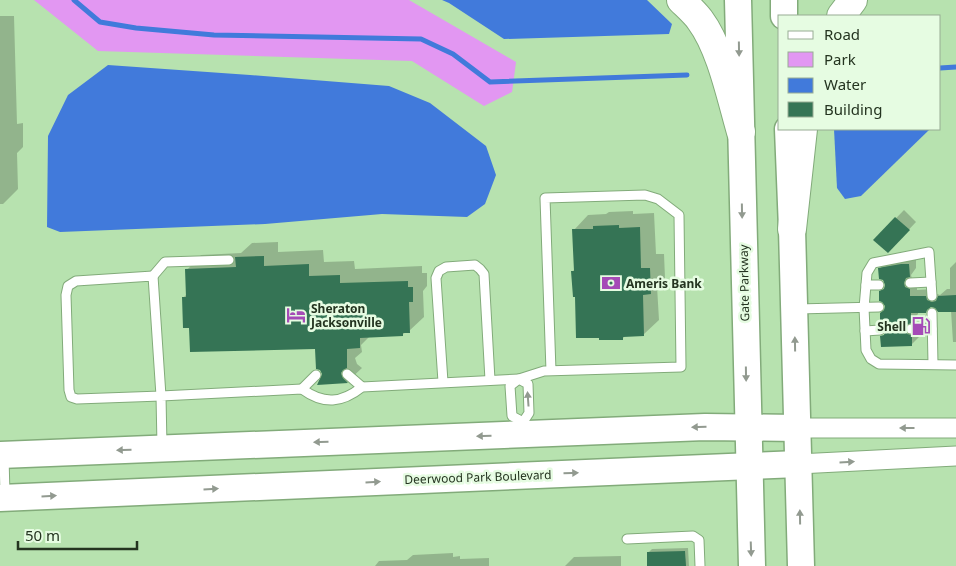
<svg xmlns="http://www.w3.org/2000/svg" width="956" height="566" font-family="'Noto Sans',sans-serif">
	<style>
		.green { fill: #e297f2 }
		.water { fill: #417adb }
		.shadow { fill: #0003 }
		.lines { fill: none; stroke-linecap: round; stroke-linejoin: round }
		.stream { stroke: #417adb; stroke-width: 5 }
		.building { fill: #357455 }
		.lane-casing { stroke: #82ab7a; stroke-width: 11 }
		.street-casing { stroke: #82ab7a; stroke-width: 21 }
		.secondary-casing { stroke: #82ab7a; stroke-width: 29 }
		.highway-casing { stroke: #82ab7a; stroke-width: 30 }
		.lane { stroke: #fff; stroke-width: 9 }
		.street { stroke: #fff; stroke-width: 19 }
		.secondary { stroke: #fff; stroke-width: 26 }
		.highway { stroke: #fff; stroke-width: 28 }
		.oneway { fill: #929a90 }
		.labels { text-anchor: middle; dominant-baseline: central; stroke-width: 5; stroke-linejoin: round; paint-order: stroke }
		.poi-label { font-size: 12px; font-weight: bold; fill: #243420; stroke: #e6fce2; text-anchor: start }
		.street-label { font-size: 12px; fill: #243420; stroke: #e6fce2 }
	</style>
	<rect width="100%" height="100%" fill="#b7e2af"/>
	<polygon class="green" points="34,0 409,0 516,62 512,92 484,106 412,61 98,51"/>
	<g class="water">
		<polygon points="442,0 647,0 672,24 669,34 504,39 449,3"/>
		<polygon points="108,65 250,75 389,86 430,103 486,146 496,175 485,204 467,217 382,214 265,224 60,232 47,227 48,136 68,95"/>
		<polygon points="834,129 930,129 861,196 845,199 837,188"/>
	</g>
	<g class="shadow">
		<polygon points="0,16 14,16 17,124 23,123 23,147 17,153 18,189 3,204 0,204"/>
		<polygon points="904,210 916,222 888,252 875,240"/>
		<polygon points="633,211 633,214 654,213 656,254 664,254 665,278 657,286 659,320 644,334 626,335 623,338 576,296 573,271 575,269 574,230 588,215 606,214 609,212"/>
		<polygon points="278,242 278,252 323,250 324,262 354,261 355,269 422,266 422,273 427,273 427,286 423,291 424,317 409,331 406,332 402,335 370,336 361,345 362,352 355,358 357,364 362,368 347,382 319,383 324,374 317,348 190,326 183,298 188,293 187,270 201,255 241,253 252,243"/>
		<polygon points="916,257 916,268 911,275 912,279 917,282 917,290 933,289 934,293 940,295 947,289 950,289 950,268 956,262 956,342 953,342 951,311 931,306 918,312 918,314 912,320 915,327 918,328 919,337 911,345 882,337 887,331 886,309 880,292 886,286 880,269 887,261"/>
		<polygon points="688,548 689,566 648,566 648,553 652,549"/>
		<polygon points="453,553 453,557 460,556 460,559 489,558 489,566 375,566 379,561 407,560 413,555"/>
		<polygon points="621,556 621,566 565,566 574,557"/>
	</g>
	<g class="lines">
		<g class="stream">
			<polyline points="74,0 100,22 136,28 214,35 421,39 453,54 490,82 687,75"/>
			<polyline points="940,68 956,67"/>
		</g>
	</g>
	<g class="building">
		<polygon points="895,217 910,230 888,253 873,240"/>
		<polygon points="619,225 619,228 640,227 641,268 650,268 651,294 643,295 644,336 623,337 623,340 599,340 599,338 576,338 575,297 573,297 571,271 574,271 572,229 593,229 593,226"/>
		<polygon points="264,256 264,266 309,264 309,276 340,275 340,283 408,281 408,287 413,287 413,302 409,302 410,333 403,333 403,336 360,338 360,348 347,349 347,368 343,370 341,373 343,378 348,383 317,385 322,374 320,370 316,369 315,349 190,352 189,328 183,328 182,297 186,297 185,269 236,267 235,257"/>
		<polygon points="901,264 909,264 910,277 906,278 904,283 905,287 910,289 910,296 926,296 927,300 932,302 936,301 938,296 956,295 956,312 938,312 935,308 931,307 927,310 926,313 911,313 911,323 906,325 905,329 907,334 912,335 912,346 881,347 880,336 884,335 886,330 885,326 880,324 880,313 884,310 885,306 882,302 879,301 879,291 884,289 885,285 883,280 879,279 878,268"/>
		<polygon points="685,551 686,566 647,566 647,552"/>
	</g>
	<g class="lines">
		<g class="lane-casing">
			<g id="lane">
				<polygon points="153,276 161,396 77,399 71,397 69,390 66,295 68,286 76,281"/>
				<polyline points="153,276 165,262 229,260"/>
				<polyline points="910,283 931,282"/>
				<polyline points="866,285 879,285"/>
				<polyline points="932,296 929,252 873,263 867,273 864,308 866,350 871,359 879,364 956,365"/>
				<polyline points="797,309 879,307"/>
				<polyline points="932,313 933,364"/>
				<polyline points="911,329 932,329"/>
				<polyline points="865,331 880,330"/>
				<polyline points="347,374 362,387"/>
				<polyline points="443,382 436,278 439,271 446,267 475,265 480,269 484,274 490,380"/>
				<polyline points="302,389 316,375"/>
				<polyline points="523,422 512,416 510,386 519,379 544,371 681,367 679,215 658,199 645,195 545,198 551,371"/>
				<path d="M162,446L161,396L302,389C324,405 342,403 362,387L519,379L528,384L529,413L523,422V426"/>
				<polyline points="4,456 5,495"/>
				<polyline points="627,539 693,536 699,540 700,566"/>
			</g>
		</g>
		<g class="street-casing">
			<g id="street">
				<polyline points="797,428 956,428"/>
				<polyline points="798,464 956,456"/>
			</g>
		</g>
		<g class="secondary-casing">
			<g id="secondary">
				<polyline points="738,0 752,566"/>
				<polyline points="784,0 784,16"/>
				<polyline points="788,129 792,229 801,566"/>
				<polyline points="0,455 705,427 797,428"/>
				<polyline points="0,498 798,464"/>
			</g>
		</g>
		<g class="highway-casing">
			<g id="highway">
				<path d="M681,0C687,6 695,13 700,20C721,48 731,98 741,132"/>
				<polyline points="841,16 853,0"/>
				<polyline points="792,229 803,129"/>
			</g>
		</g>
		<use href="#lane" class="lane"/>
		<use href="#street" class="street"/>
		<use href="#secondary" class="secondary"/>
		<use href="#highway" class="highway"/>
	</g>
	<defs><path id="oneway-solid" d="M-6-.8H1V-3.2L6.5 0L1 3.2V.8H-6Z" transform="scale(1.25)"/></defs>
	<g class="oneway">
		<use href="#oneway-solid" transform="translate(739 49) rotate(89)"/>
		<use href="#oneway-solid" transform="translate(742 211) rotate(89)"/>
		<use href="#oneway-solid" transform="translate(795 344) rotate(-91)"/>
		<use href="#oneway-solid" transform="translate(746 374) rotate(89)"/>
		<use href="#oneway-solid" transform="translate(528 399) rotate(-94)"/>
		<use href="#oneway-solid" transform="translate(699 427) rotate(178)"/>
		<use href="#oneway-solid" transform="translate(907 428) rotate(-180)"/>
		<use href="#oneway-solid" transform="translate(484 436) rotate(178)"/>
		<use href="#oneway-solid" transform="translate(321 442) rotate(178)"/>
		<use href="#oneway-solid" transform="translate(124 450) rotate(178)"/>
		<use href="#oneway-solid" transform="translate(847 462) rotate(-3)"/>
		<use href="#oneway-solid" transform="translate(571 473) rotate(-2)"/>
		<use href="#oneway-solid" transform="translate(373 482) rotate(-3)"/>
		<use href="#oneway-solid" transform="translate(211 489) rotate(-3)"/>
		<use href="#oneway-solid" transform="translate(49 496) rotate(-3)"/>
		<use href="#oneway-solid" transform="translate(800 517) rotate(-91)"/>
		<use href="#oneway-solid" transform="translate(751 549) rotate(88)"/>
	</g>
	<defs>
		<g id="bank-bare" transform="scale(1.5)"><path d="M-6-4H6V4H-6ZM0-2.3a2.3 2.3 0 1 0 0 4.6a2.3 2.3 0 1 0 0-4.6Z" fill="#a54bb7" stroke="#e6fce2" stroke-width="2.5" paint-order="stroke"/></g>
		<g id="hotel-bare" transform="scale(1.5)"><path d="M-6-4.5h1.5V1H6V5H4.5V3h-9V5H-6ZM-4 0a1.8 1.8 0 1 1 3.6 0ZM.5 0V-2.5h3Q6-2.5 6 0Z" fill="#a54bb7" stroke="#e6fce2" stroke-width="2.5" paint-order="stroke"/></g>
		<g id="fuel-bare" transform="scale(1.5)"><path d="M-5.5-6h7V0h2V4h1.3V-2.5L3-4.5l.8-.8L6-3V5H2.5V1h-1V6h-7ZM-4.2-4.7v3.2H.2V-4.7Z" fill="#a54bb7" stroke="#e6fce2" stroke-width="2.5" paint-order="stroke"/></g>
	</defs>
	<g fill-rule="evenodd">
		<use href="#bank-bare" x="611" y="283"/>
		<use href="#hotel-bare" x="296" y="315"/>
		<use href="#fuel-bare" x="921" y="326"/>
	</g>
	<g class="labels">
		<g class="poi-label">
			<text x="626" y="283">Ameris Bank</text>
			<text x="311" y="308">Sheraton<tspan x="311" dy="14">Jacksonville</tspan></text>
			<text x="906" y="326" text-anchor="end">Shell</text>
		</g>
		<g class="street-label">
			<text transform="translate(744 283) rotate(-91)">Gate Parkway</text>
			<text transform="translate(478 477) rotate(-2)">Deerwood Park Boulevard</text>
		</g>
	</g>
	<rect x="778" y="15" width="162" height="115" fill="#e6fce2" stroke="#98ac94"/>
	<rect x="788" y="31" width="25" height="8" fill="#ffffff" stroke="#98ac94"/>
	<text x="824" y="40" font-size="15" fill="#243420">Road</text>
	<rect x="788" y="52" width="25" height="15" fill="#e297f2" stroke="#98ac94"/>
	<text x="824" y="65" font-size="15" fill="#243420">Park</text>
	<rect x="788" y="78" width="25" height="15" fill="#417adb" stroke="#98ac94"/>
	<text x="824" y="90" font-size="15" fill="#243420">Water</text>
	<rect x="788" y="102" width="25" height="15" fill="#357455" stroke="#98ac94"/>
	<text x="824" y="115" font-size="15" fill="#243420">Building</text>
	<path d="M18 541v8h119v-8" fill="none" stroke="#243420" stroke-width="2.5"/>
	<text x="25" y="541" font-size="15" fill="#243420" stroke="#e6fce2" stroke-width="4" paint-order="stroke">50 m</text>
</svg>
